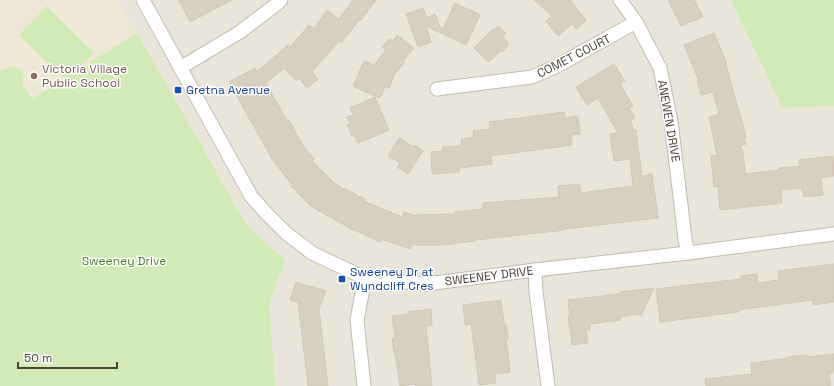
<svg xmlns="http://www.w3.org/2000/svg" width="834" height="386" font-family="'Space Grotesk',sans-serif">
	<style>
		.residential { fill: #eae5da }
		.education { fill: #efe8d6 }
		.green { fill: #d2eab5 }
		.building { fill: #d8cfc1; stroke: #d3c7b4 }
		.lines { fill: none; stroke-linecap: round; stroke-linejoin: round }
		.minor-casing { stroke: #c2bbae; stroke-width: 15 }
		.minor { stroke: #fff; stroke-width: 13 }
		.education-dot { fill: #8d6e63; stroke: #fff; stroke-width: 1.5 }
		.transit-dot { fill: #1a4fb4; stroke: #fff; stroke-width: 1.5 }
		.labels { text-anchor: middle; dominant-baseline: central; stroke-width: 3; stroke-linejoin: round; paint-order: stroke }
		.street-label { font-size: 12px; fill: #4b4439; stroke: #fff }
		.education-label { font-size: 12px; fill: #785e54; stroke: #fff; text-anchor: start }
		.transit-label { font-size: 12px; fill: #164399; stroke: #fff; text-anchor: start }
		.park-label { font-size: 12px; fill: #4a7f2a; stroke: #fff }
	</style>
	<rect width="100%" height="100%" fill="#f6f3ec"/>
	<polygon class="residential" points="0,0 731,0 782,108 834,106 834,386 0,386"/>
	<polygon class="education" points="0,0 118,0 137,33 0,119"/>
	<g class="green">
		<polygon points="731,0 834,0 834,106 782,108"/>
		<path d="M47,6L94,53L78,70L137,33L193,131L237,209L250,228L285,261L269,303L275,386H0V119L2,117L0,115V73L1,71C12,65 15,64 24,74L22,85L32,99L64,79L19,35Z"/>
	</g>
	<g class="building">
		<polygon points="179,0 232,0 190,22"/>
		<polygon points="353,0 376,0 361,20 360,19 341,43 339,41 312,72 318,79 307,88 299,78 296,81 284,68 266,83 287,121 289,120 302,144 314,159 312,161 335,184 365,199 364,201 402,217 404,212 413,215 454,214 454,212 483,209 483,203 559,197 558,186 579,184 581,193 633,186 630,159 614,161 610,134 618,133 598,98 587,105 576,87 614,64 625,81 620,84 633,106 629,108 635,118 631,120 633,130 636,130 642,176 652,174 658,218 565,229 565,230 475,240 475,241 442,245 412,245 411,249 382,239 380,242 348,227 312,207 291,186 292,185 272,159 229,82 255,68 257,72 288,45 290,47 309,25 314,29 327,10 339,19"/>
		<polygon points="534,0 570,0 586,20 576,29 572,24 558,36 546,21 552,16"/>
		<polygon points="668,0 694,0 703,17 681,26"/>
		<polygon points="455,3 480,15 466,45 426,26 431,42 418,47 406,14 423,8 427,18 435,14 442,31"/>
		<polygon points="498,26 506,33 502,37 509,44 502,52 501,50 489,62 474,48 493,29 494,30"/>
		<polygon points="714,33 727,64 726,65 742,122 746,137 744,137 746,144 741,145 743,153 745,174 779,170 779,168 800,166 799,160 833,156 834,176 821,178 823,195 804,197 802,188 781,190 782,203 720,210 718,186 714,187 711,156 717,155 709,117 719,114 713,92 701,95 697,81 699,81 684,45"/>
		<polygon points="397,35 414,48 403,61 404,63 395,74 389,88 385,87 380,98 353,86 364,61 374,65 386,50 382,47 389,39 393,41"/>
		<polygon points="375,97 389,130 358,143 354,135 352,136 347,125 350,124 347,117 353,115 350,108"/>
		<polygon points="564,112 565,118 578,116 580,134 571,135 572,145 491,156 492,164 459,168 459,172 432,174 431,152 443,151 442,147 462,146 461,139 474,137 473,131 490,129 489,122"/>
		<polygon points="399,138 414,147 415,145 423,151 408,174 397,167 400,163 388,156"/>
		<polygon points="834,264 834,302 813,305 812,300 768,306 738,310 738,312 660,322 656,289 741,279 741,276 757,274 758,283 779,280 778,271"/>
		<polygon points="296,282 311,287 311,286 326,291 319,309 328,386 308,386 298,302 290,300"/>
		<polygon points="654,288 641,316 638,314 620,317 621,320 589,324 590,330 586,331 588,343 572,345 568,316 570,316 568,300 620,294 620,292"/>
		<polygon points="501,300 504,324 506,324 508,339 506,339 510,372 495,374 496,383 479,385 471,324 465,325 463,305"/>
		<polygon points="431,309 432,325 426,326 432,386 416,386 415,384 400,386 395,353 394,353 392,339 395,338 392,316 408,314 408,312"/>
		<polygon points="834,354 834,370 833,370 833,373 829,373 831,385 824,386 706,386 705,379 752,374 751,363 789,358 788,357 807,355 807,357"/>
	</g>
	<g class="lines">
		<g class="minor-casing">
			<g id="minor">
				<polyline points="143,0 251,196 266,213 286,233 312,253 365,278 426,284 535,270 688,253 834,234"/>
				<polyline points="620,0 636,22 660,68 671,121 685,239 688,253"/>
				<polyline points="180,68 240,32 278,3 281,0"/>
				<polyline points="437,89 532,77 557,66 636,22"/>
				<polyline points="535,270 536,292 548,386"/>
				<polyline points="364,386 357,320 365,278"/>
			</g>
		</g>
		<use href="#minor" class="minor"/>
	</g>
	<circle class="education-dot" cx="34" cy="76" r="4"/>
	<g class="transit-dot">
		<rect x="174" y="86" width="8" height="8" rx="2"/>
		<rect x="338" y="275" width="8" height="8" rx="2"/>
	</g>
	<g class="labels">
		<g class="street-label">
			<text transform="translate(574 56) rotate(-27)">COMET COURT</text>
			<text transform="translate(669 121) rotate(80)">ANEWEN DRIVE</text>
			<text transform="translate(489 276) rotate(-7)">SWEENEY DRIVE</text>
		</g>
		<g class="education-label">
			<text x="42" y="69">Victoria Village<tspan x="42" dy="14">Public School</tspan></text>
		</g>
		<g class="transit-label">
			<text x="186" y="90">Gretna Avenue</text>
			<text x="350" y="272">Sweeney Dr at<tspan x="350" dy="14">Wyndcliff Cres</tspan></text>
		</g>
		<g class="park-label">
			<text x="124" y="261">Sweeney Drive</text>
		</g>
	</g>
	<path d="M18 362v6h99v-6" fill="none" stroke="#4b4439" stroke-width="2"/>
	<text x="24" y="362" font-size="12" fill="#4b4439" stroke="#ffffff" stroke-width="3" paint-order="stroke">50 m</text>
</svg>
